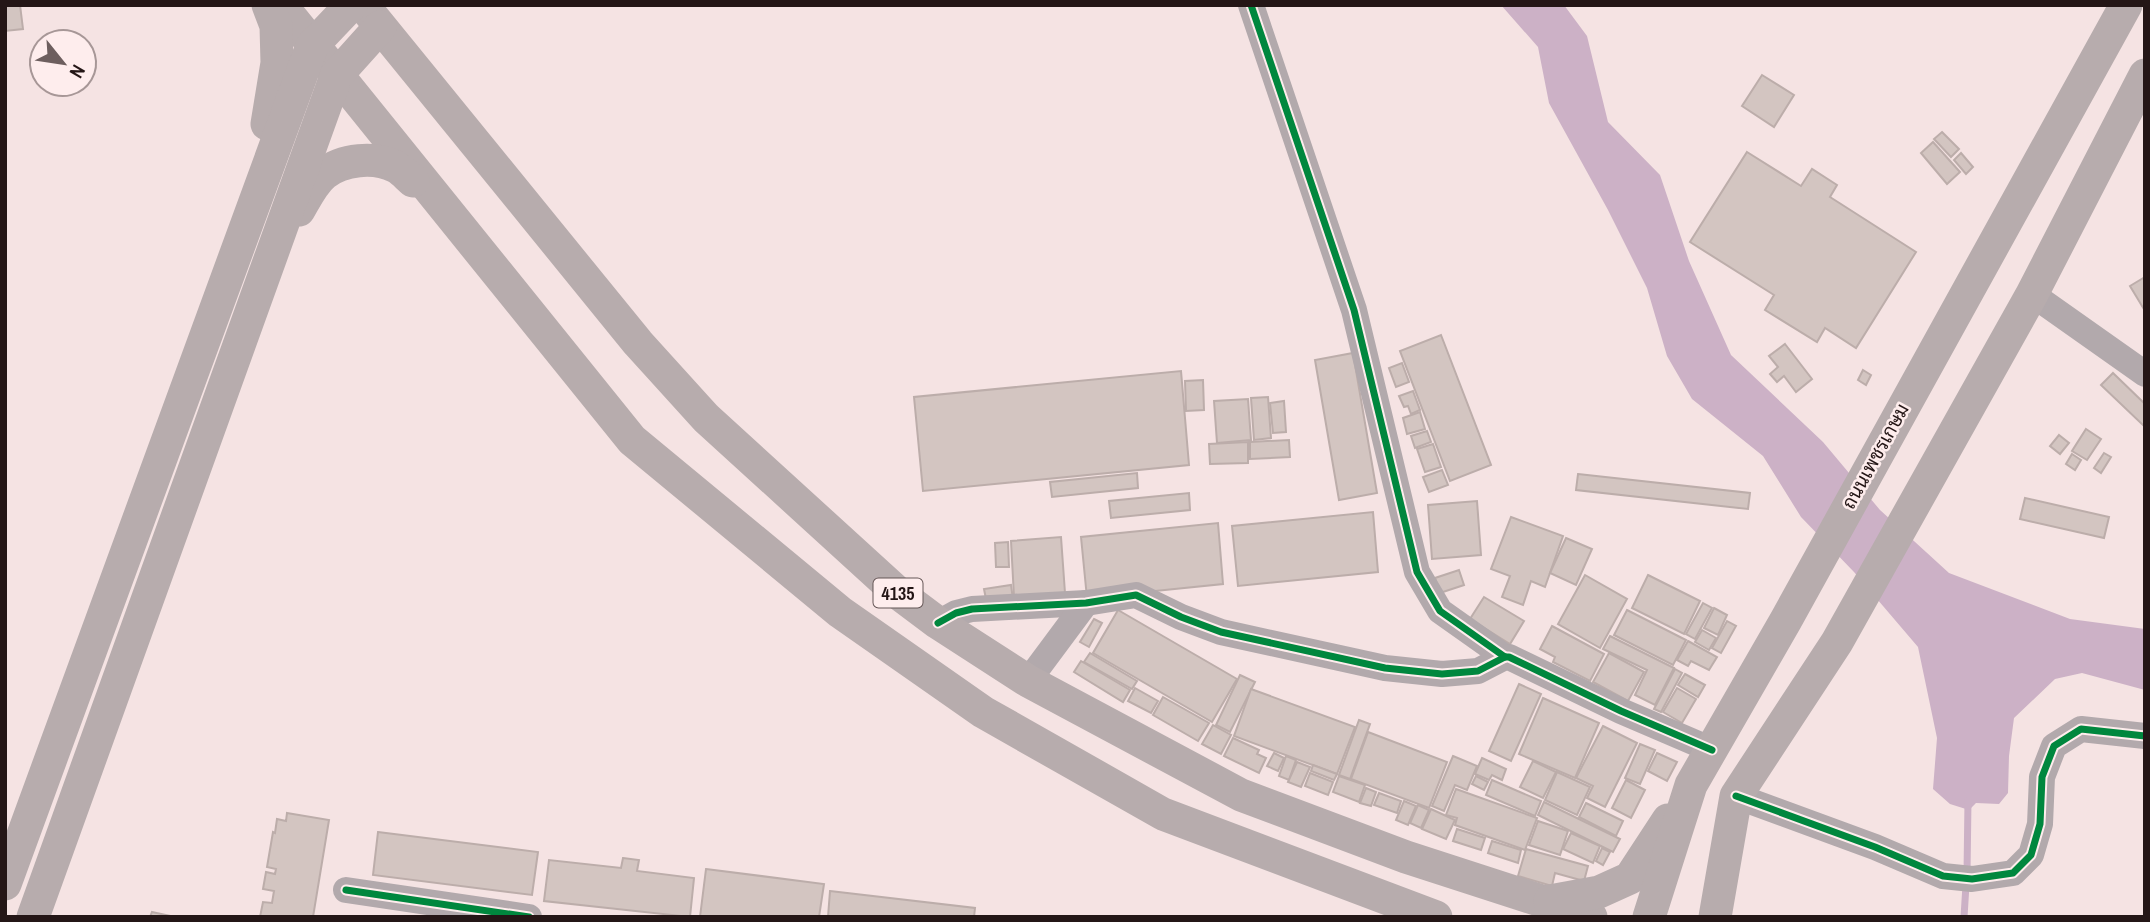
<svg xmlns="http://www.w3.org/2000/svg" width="2150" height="922" font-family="'Archivo Narrow',Sarabun,sans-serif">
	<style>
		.water { fill: #ccb1c6 }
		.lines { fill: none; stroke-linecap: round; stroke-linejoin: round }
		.stream { stroke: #ccb1c6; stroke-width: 7 }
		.building { fill: #d3c5c1; stroke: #bcadaa; stroke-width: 2 }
		.minor { stroke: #b2a9ac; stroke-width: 26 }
		.major { stroke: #b7acad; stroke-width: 33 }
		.cycleway-casing { stroke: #feeded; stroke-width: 11 }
		.cycleway { stroke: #00873e; stroke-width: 7 }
		.labels { text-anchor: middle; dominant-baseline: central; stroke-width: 5; stroke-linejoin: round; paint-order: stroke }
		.shield { fill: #feeded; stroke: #655656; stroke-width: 2 }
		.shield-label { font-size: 18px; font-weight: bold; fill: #241616 }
		.street-label { font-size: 19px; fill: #241616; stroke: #feeded }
	</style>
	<rect width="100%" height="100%" fill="#f5e3e3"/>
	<polygon class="water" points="1501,5 1564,5 1587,36 1608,122 1660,175 1689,261 1731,355 1823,442 1880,510 1949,573 2070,619 2145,629 2145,690 2082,673 2055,679 2014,718 2009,756 2008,793 1999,804 1976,803 1969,810 1950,804 1933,789 1937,738 1918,647 1854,572 1801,517 1763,456 1692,399 1667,356 1647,288 1608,210 1549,103 1538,47"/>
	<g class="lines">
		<g class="stream">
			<polyline points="1967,873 1968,801"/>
			<polyline points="1964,917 1966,885"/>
		</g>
	</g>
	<g class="building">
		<polygon points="5,5 20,5 23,29 5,31"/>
		<polygon points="1762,75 1794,95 1774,127 1742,106"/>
		<polygon points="1942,132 1959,149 1951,157 1934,139"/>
		<polygon points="1933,142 1960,172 1947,184 1921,153"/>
		<polygon points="1747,152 1801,186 1812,169 1837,185 1830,197 1916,252 1856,348 1825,328 1817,342 1765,310 1774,295 1690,242"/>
		<polygon points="1961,153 1973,167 1966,174 1954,160"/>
		<polygon points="2145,277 2145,311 2130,286"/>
		<polygon points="1441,335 1491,465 1450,481 1400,351"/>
		<polygon points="1785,344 1812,379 1796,392 1784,376 1777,382 1770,374 1778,367 1769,356"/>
		<polygon points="1353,353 1377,493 1339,500 1315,360"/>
		<polygon points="1402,363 1409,382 1396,387 1389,368"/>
		<polygon points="1863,370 1871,375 1866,385 1858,380"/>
		<polygon points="1181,371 1189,465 923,491 914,397"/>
		<polygon points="2113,373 2145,404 2145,427 2101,385"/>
		<polygon points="1203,380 1204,410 1186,411 1185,381"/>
		<polygon points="1413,391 1420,410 1411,414 1408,406 1404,407 1399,396"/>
		<polygon points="1268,397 1271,438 1254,440 1251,398"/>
		<polygon points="1248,399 1251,440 1217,443 1214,401"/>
		<polygon points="1284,401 1286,432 1273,433 1270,403"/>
		<polygon points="1420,412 1425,429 1407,434 1403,418"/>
		<polygon points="2086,429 2101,439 2087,460 2072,451"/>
		<polygon points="1427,431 1431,442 1415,448 1411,436"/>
		<polygon points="2059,435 2069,443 2060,454 2050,446"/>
		<polygon points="1289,440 1290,457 1250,459 1250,442"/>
		<polygon points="1248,442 1248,463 1210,464 1209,444"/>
		<polygon points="1433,444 1441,467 1425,472 1417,449"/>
		<polygon points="2104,453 2111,457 2101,473 2094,468"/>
		<polygon points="2072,454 2081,460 2075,470 2066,464"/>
		<polygon points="1442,470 1448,485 1429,492 1423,477"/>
		<polygon points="1137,473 1138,488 1052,497 1050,482"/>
		<polygon points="1578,474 1750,493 1748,509 1576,490"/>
		<polygon points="1189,493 1190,510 1111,518 1109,501"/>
		<polygon points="2025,498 2109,517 2104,538 2020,519"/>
		<polygon points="1477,501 1481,555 1432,559 1428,505"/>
		<polygon points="1373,512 1378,572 1238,586 1232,526"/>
		<polygon points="1511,517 1563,536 1545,587 1531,581 1523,605 1502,597 1510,576 1491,569"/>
		<polygon points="1218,523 1223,584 1087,598 1081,537"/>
		<polygon points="1061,537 1065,593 1014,597 1011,541"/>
		<polygon points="1566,538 1592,549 1576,585 1550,573"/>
		<polygon points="1008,542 1009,567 996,567 995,543"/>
		<polygon points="1459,570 1464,585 1440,593 1435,578"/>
		<polygon points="1585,575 1627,599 1600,648 1558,624"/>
		<polygon points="1648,575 1700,601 1684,634 1632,608"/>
		<polygon points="1011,585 1013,599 987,604 984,589"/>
		<polygon points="1484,597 1524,621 1510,644 1470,619"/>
		<polygon points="1703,603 1712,608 1695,639 1686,634"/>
		<polygon points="1714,608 1727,615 1718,635 1704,628"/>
		<polygon points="1118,610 1237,679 1212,722 1093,653"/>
		<polygon points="1627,610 1686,640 1673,665 1614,635"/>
		<polygon points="1094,619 1102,623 1089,647 1080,642"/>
		<polygon points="1727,621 1736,626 1721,653 1712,648"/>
		<polygon points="1552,626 1604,654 1590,681 1553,662 1555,657 1540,649"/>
		<polygon points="1702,630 1716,638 1709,650 1695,642"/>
		<polygon points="1610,636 1674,668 1655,705 1635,695 1647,670 1603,649"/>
		<polygon points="1688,641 1717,657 1709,670 1691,661 1688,666 1677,660"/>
		<polygon points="1090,653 1137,681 1132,689 1084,662"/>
		<polygon points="1609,653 1644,672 1628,701 1593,682"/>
		<polygon points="1081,661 1130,690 1123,702 1074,672"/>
		<polygon points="1675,669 1682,673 1661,712 1654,709"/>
		<polygon points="1685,674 1705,685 1698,697 1678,685"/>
		<polygon points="1240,675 1255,682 1230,732 1216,725"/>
		<polygon points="1519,684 1541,694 1511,761 1489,751"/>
		<polygon points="1135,688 1158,701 1151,713 1128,701"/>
		<polygon points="1677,688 1696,699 1682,723 1663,712"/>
		<polygon points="1251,689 1355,727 1337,774 1234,736"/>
		<polygon points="1163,697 1209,723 1198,741 1153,715"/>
		<polygon points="1543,698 1599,723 1575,778 1519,754"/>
		<polygon points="1359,720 1370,724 1350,779 1339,775"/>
		<polygon points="1213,725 1231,735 1221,754 1202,744"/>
		<polygon points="1603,726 1637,743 1605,807 1587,798 1593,786 1576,778"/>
		<polygon points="1368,732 1447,762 1429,808 1351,779"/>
		<polygon points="1233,738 1259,750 1257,754 1266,758 1259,773 1224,756"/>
		<polygon points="1640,744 1655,750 1640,784 1625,778"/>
		<polygon points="1274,753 1284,758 1278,771 1267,766"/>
		<polygon points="1657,753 1677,762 1667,781 1648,771"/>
		<polygon points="1286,756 1296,760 1289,780 1279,776"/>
		<polygon points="1453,756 1477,766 1467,790 1455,785 1444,811 1432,806"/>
		<polygon points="1482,758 1506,769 1502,780 1492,775 1489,780 1475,774"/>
		<polygon points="1533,761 1556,772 1543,798 1520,787"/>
		<polygon points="1297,762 1310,767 1301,787 1288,782"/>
		<polygon points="1313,765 1337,774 1334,780 1311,771"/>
		<polygon points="1557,772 1590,787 1577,815 1545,800"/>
		<polygon points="1310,773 1333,782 1328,795 1305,786"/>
		<polygon points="1339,776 1365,785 1359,802 1333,792"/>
		<polygon points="1476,776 1488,782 1484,790 1472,784"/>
		<polygon points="1492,780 1541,801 1535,816 1486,795"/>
		<polygon points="1626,780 1645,790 1631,818 1612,808"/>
		<polygon points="1366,788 1376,792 1371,806 1360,803"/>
		<polygon points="1456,789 1537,818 1525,850 1455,825 1457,818 1446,815"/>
		<polygon points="1379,793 1401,801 1397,813 1374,805"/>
		<polygon points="1404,801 1416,806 1408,825 1396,820"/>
		<polygon points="1544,802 1620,839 1613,852 1538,815"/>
		<polygon points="1586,803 1623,821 1616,836 1579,817"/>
		<polygon points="1418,805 1429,810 1421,828 1410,823"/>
		<polygon points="1431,809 1455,820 1446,839 1422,829"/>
		<polygon points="287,813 329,820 313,917 260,917 263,902 272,903 274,891 263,889 266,872 275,874 276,869 267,867 273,832 275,833 277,819 286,821"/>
		<polygon points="1538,821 1568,831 1560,855 1529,845"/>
		<polygon points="1457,829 1485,838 1481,850 1453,841"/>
		<polygon points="378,832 538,852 532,895 373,875"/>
		<polygon points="1571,833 1600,846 1593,863 1563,849"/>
		<polygon points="1492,841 1521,850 1518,863 1488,853"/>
		<polygon points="1602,848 1610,852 1603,865 1596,861"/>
		<polygon points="1526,849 1588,866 1584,881 1555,873 1552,886 1518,876"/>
		<polygon points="623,858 639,860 637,871 694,878 690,917 544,901 549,860 621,868"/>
		<polygon points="706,869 824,884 819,917 700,917"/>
		<polygon points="830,891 975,908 974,917 828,917"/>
		<polygon points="152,912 175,917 150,917"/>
	</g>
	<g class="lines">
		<g class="minor">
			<polyline points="1251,5 1354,310 1417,572 1440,611 1505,657 1509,657 1621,711 1712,750"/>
			<polyline points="2032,294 2145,374"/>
			<polyline points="938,623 956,613 972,609 1086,603 1136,595 1181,617 1221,632 1385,668 1442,674 1478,671 1505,657"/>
			<polyline points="1028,681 1086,603"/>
			<polyline points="1736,796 1875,847 1943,876 1972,879 2013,873 2031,855 2040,824 2042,777 2054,746 2081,729 2145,736"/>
			<polyline points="346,890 529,917"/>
		</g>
		<g class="major">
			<polyline points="281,5 632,440 840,612 983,712 1163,814 1436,917"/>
			<polyline points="363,5 638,343 706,418 898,593 938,623 1028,681 1241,795 1406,857 1591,917"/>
			<polyline points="267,124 277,63 276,26 268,5"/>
			<path d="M299,210C306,198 313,183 324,174C342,159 375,156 396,167C402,170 408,177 413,181"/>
			<polyline points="5,884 312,46 351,5"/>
			<polyline points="1550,901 1599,892 1630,878 1668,820"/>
			<polyline points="33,917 336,76 380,27"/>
			<polyline points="1649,917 1691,785 1786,620 2126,5"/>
			<polyline points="1715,917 1736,796 1837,642 2032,294 2145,75"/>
		</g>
		<g class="cycleway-casing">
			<g id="cycleway">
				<polyline points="1251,5 1354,310 1417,572 1440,611 1505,657 1509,657 1621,711 1712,750"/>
				<polyline points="938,623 956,613 972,609 1086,603 1136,595 1181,617 1221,632 1385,668 1442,674 1478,671 1505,657"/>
				<polyline points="1736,796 1875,847 1943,876 1972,879 2013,873 2031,855 2040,824 2042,777 2054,746 2081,729 2145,736"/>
				<polyline points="346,890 529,917"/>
			</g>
		</g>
		<use href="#cycleway" class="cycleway"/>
	</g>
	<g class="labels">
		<rect class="shield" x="873.5" y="578.5" width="49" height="29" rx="5"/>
		<g class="shield-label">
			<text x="898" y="593">4135</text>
		</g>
		<g class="street-label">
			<text transform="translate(1875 456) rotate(-61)">ถนนเพชรเกษม</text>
		</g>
	</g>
	<rect width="2150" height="922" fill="none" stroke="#241616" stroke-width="14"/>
	<g transform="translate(63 63) rotate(120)"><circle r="33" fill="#feeded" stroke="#a79797" stroke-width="2"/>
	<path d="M0-5L12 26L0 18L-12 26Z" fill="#6d5e5e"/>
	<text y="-10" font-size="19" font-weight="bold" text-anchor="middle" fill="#241616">N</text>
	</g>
</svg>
